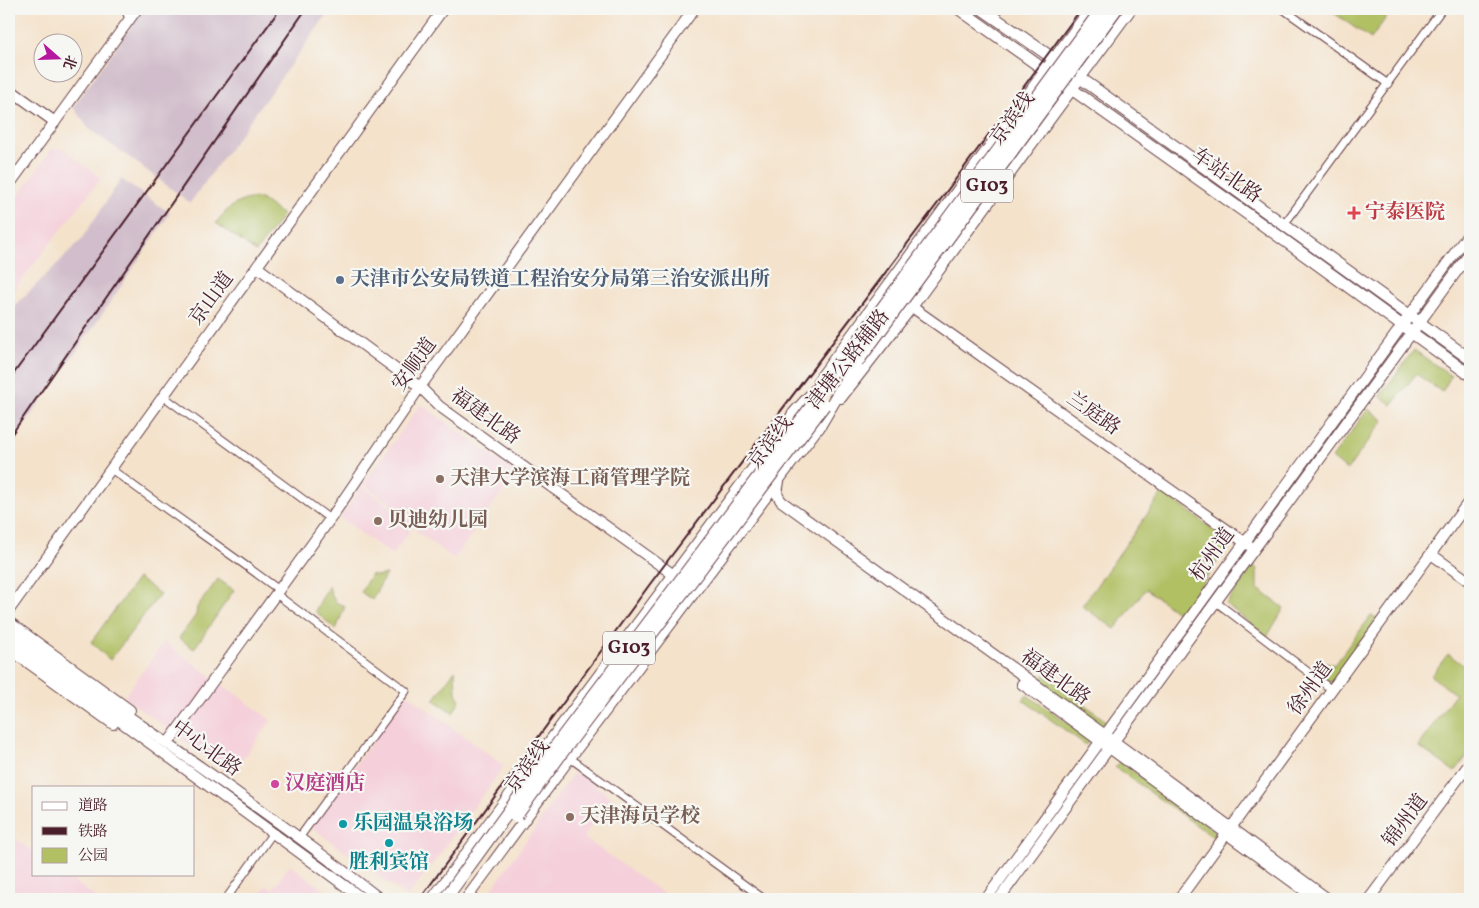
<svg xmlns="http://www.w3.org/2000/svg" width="1479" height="908" font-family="Vollkorn,'Noto Serif SC',serif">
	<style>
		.built { fill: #f5cfda }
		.industrial { fill: #d1bdcb }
		.green { fill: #b0c063; stroke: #7d7047 }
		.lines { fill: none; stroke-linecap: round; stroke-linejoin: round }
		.street-casing { stroke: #643c43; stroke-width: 9 }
		.secondary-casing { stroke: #643c43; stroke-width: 12 }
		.primary-casing { stroke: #643c43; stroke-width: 13 }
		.highway-casing { stroke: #643c43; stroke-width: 14 }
		.street { stroke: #fff; stroke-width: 7 }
		.secondary { stroke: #fff; stroke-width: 10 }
		.primary { stroke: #fff; stroke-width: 11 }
		.highway { stroke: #fff; stroke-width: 12 }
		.rail { stroke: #4a1f2b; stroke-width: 2 }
		.highway-bridge-casing { stroke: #643c43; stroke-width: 14; stroke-linecap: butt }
		.highway-bridge { stroke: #fff; stroke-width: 12 }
		.health-dot { fill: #e0444e; stroke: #f6f6f2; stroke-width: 2 }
		.service-dot { fill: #5c6f8a; stroke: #f6f6f2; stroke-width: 2 }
		.education-dot { fill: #8d6e63; stroke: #f6f6f2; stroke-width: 2 }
		.hotel-dot { fill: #d1479c; stroke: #f6f6f2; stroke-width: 2 }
		.culture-dot { fill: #0f9aa8; stroke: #f6f6f2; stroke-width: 2 }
		.labels { text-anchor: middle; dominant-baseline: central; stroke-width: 4.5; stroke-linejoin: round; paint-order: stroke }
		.shield { fill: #f6f6f2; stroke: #7e6067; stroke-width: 1 }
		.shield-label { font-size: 19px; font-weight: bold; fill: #4a1f2b }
		.street-label { font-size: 20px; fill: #4a1f2b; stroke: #f6f6f2 }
		.health-label { font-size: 20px; font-weight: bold; fill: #be3a42; stroke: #f6f6f2; text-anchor: start }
		.service-label { font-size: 20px; font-weight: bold; fill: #4e5e75; stroke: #f6f6f2; text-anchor: start }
		.education-label { font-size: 20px; font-weight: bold; fill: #785e54; stroke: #f6f6f2; text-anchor: start }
		.hotel-label { font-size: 20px; font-weight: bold; fill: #b23c85; stroke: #f6f6f2; text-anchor: start }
		.culture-label { font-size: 20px; font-weight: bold; fill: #0d838f; stroke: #f6f6f2; text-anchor: start }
	</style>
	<rect width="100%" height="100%" fill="#f6f6f2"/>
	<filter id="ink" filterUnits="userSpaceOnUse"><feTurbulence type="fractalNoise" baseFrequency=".02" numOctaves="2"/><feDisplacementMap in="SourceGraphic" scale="10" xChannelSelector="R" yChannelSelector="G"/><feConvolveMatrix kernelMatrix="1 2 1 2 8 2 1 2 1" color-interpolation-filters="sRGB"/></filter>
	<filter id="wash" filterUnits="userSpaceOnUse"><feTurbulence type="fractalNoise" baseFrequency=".0096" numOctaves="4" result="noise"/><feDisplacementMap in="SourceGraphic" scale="20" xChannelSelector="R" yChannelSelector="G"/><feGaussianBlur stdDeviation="1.12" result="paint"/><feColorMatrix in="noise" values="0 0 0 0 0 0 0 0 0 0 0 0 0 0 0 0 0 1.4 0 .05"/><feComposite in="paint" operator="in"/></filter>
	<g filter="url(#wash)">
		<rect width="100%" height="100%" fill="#f4e2cb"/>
		<g class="built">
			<polygon points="62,148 101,178 10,295 9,293 9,209 52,149"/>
			<polygon points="421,404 516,473 454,559 416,531 420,525 363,484"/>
			<polygon points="362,486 415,524 392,555 340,518"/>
			<polygon points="164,642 271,720 231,775 124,697"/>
			<polygon points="407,694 504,766 408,897 311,827"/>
			<polygon points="575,771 611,797 583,837 671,899 485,899"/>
			<polygon points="9,834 34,852 34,874 64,874 98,899 9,899"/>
			<polygon points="290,865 337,899 257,899 266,886 273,889"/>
		</g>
		<g class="industrial">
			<polygon points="144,9 331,9 190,203 129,157 89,129 73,107"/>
			<polygon points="121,179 170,213 92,329 9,446 9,312 81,240"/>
		</g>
		<g class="green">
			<polygon points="1328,9 1392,9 1371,39"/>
			<path d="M249,199H261L283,215L256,252L216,223C226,210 233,203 249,199Z"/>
			<polygon points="1414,350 1451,376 1442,392 1416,374 1392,405 1380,396"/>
			<polygon points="1368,409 1384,420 1347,470 1332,458"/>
			<polygon points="1163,492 1230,542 1182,616 1146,589 1115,629 1082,606"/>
			<polygon points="1253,566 1257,569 1257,588 1284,608 1267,637 1226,604"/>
			<polygon points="371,574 378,576 386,574 372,600 361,592"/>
			<polygon points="138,578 160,594 110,660 91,642"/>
			<polygon points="218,579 234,590 194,649 179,638 196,615 197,607"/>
			<polygon points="329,585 331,595 337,603 345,606 336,630 315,611"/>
			<polygon points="1371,616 1379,619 1331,683 1318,673 1326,662 1334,665"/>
			<polygon points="1448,654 1470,670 1470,752 1455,772 1418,746 1455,694 1431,676"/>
			<polygon points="455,670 456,693 460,700 453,713 434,700"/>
			<polygon points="1045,674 1106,721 1101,729 1038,683"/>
			<polygon points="1027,695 1091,739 1086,745 1023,700"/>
			<polygon points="1120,762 1216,832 1213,837 1115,767"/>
		</g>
	</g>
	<g filter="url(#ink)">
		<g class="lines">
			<g class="street-casing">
				<g id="street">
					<polyline points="126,9 127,14"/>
					<polyline points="1283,9 1388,84"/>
					<polyline points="1283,226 1442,9"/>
					<polyline points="163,396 330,519"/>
					<path d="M111,469C166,510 224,549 279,590"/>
					<polyline points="276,594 406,691 299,838"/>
					<polyline points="1216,602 1332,690"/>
					<polyline points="570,758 764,899"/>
					<polyline points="226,899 272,834"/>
				</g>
			</g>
			<g class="secondary-casing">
				<g id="secondary">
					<polyline points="9,89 55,122"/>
					<polyline points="9,185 137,9"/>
					<polyline points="257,267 420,387 439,406 678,578"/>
					<polyline points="912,307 1250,546"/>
					<polyline points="818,381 1090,9"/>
					<polyline points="841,398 912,307 1131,9"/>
					<polyline points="779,481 777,494 781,501 1115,742 1328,899"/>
					<polyline points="1431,554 1470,582"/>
					<polyline points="9,610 443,9"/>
					<polyline points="9,622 130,710"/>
					<path d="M9,631C132,721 260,805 380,899"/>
					<polyline points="9,640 363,899"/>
					<polyline points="9,649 113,724"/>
					<polyline points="1022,684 1316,899"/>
					<polyline points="168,743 333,515 420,387 694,9"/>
					<polyline points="432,899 797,409"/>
					<polyline points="466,899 570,758 821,424"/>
					<polyline points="986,899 1470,232"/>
					<polyline points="999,899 1470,253"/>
					<polyline points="1179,899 1470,500"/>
					<polyline points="1369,899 1470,763"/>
				</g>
			</g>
			<g class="primary-casing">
				<g id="primary">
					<polyline points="959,9 1277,235 1470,375"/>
					<polyline points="982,9 1054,59 1470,359"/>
				</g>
			</g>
			<g class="highway-casing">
				<g id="highway">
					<polyline points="793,415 848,355"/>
					<polyline points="818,428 857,362"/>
				</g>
			</g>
			<use href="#street" class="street"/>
			<use href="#secondary" class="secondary"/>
			<use href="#primary" class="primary"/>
			<use href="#highway" class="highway"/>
			<g class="rail">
				<polyline points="9,380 280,9"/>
				<polyline points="9,438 306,9"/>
				<polyline points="420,899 650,584 938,203 1081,9"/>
			</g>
			<g class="highway-bridge-casing">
				<g id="highway-bridge">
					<polyline points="848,355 1102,9"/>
					<polyline points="857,362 1116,9"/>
					<polyline points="516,816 563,751 824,405"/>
					<polyline points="445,899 564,735 817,399"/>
				</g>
			</g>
			<use href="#highway-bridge" class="highway-bridge"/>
		</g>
	</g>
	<path class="health-dot" d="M1351.5 205.5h5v5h5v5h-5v5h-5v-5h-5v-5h5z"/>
	<circle class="service-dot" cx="340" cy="280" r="5"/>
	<g class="education-dot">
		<circle cx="440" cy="479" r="5"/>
		<circle cx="378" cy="521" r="5"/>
		<circle cx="570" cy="817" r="5"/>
	</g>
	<circle class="hotel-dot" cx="275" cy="784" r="5"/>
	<g class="culture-dot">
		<circle cx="343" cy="824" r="5"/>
		<circle cx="389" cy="843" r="5"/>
	</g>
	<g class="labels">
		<g class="shield">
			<rect x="961" y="169.5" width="52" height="33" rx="4"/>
			<rect x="603" y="631.5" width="52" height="33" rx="4"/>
		</g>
		<g class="shield-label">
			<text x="987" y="186">G103</text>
			<text x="629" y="648">G103</text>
		</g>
		<g class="street-label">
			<text transform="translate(1013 119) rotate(-54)">京滨线</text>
			<text transform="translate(1226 176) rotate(35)">车站北路</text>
			<text transform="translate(212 299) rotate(-54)">京山道</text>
			<text transform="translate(849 360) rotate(-52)">津塘公路辅路</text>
			<text transform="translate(415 365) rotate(-54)">安顺道</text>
			<text transform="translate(1093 414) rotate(35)">兰庭路</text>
			<text transform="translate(485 417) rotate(36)">福建北路</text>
			<text transform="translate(771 443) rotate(-53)">京滨线</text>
			<text transform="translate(1213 555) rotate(-54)">杭州道</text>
			<text transform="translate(1055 678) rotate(36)">福建北路</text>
			<text transform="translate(1311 689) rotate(-54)">徐州道</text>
			<text transform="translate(206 749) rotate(36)">中心北路</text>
			<text transform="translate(528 767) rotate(-54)">京滨线</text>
			<text transform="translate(1406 821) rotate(-53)">锦州道</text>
		</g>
		<g class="health-label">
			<text x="1365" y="213">宁泰医院</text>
		</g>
		<g class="service-label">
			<text x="350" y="280">天津市公安局铁道工程治安分局第三治安派出所</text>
		</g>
		<g class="education-label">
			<text x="450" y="479">天津大学滨海工商管理学院</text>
			<text x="388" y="521">贝迪幼儿园</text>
			<text x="580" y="817">天津海员学校</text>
		</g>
		<g class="hotel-label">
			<text x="285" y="784">汉庭酒店</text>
		</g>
		<g class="culture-label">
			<text x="353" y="824">乐园温泉浴场</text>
			<text x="389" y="863" text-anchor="middle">胜利宾馆</text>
		</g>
	</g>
	<rect width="1479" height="908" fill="none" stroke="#f6f6f2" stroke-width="30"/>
	<rect x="32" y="786" width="162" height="90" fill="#f6f6f2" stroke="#b1a0a2"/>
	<rect x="42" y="802" width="25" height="8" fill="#ffffff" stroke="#b1a0a2"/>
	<text x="78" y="810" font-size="15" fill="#4a1f2b">道路</text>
	<rect x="42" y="827" width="25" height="8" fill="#4a1f2b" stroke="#b1a0a2"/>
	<text x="78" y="836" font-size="15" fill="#4a1f2b">铁路</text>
	<rect x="42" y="848" width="25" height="15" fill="#b0c063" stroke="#b1a0a2"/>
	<text x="78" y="860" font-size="15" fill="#4a1f2b">公园</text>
	<g transform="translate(58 58) rotate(110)"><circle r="24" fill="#f6f6f2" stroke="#b1a0a2"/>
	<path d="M0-4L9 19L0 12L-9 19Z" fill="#b5179e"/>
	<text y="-8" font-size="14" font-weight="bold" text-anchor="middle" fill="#4a1f2b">北</text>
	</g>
</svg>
